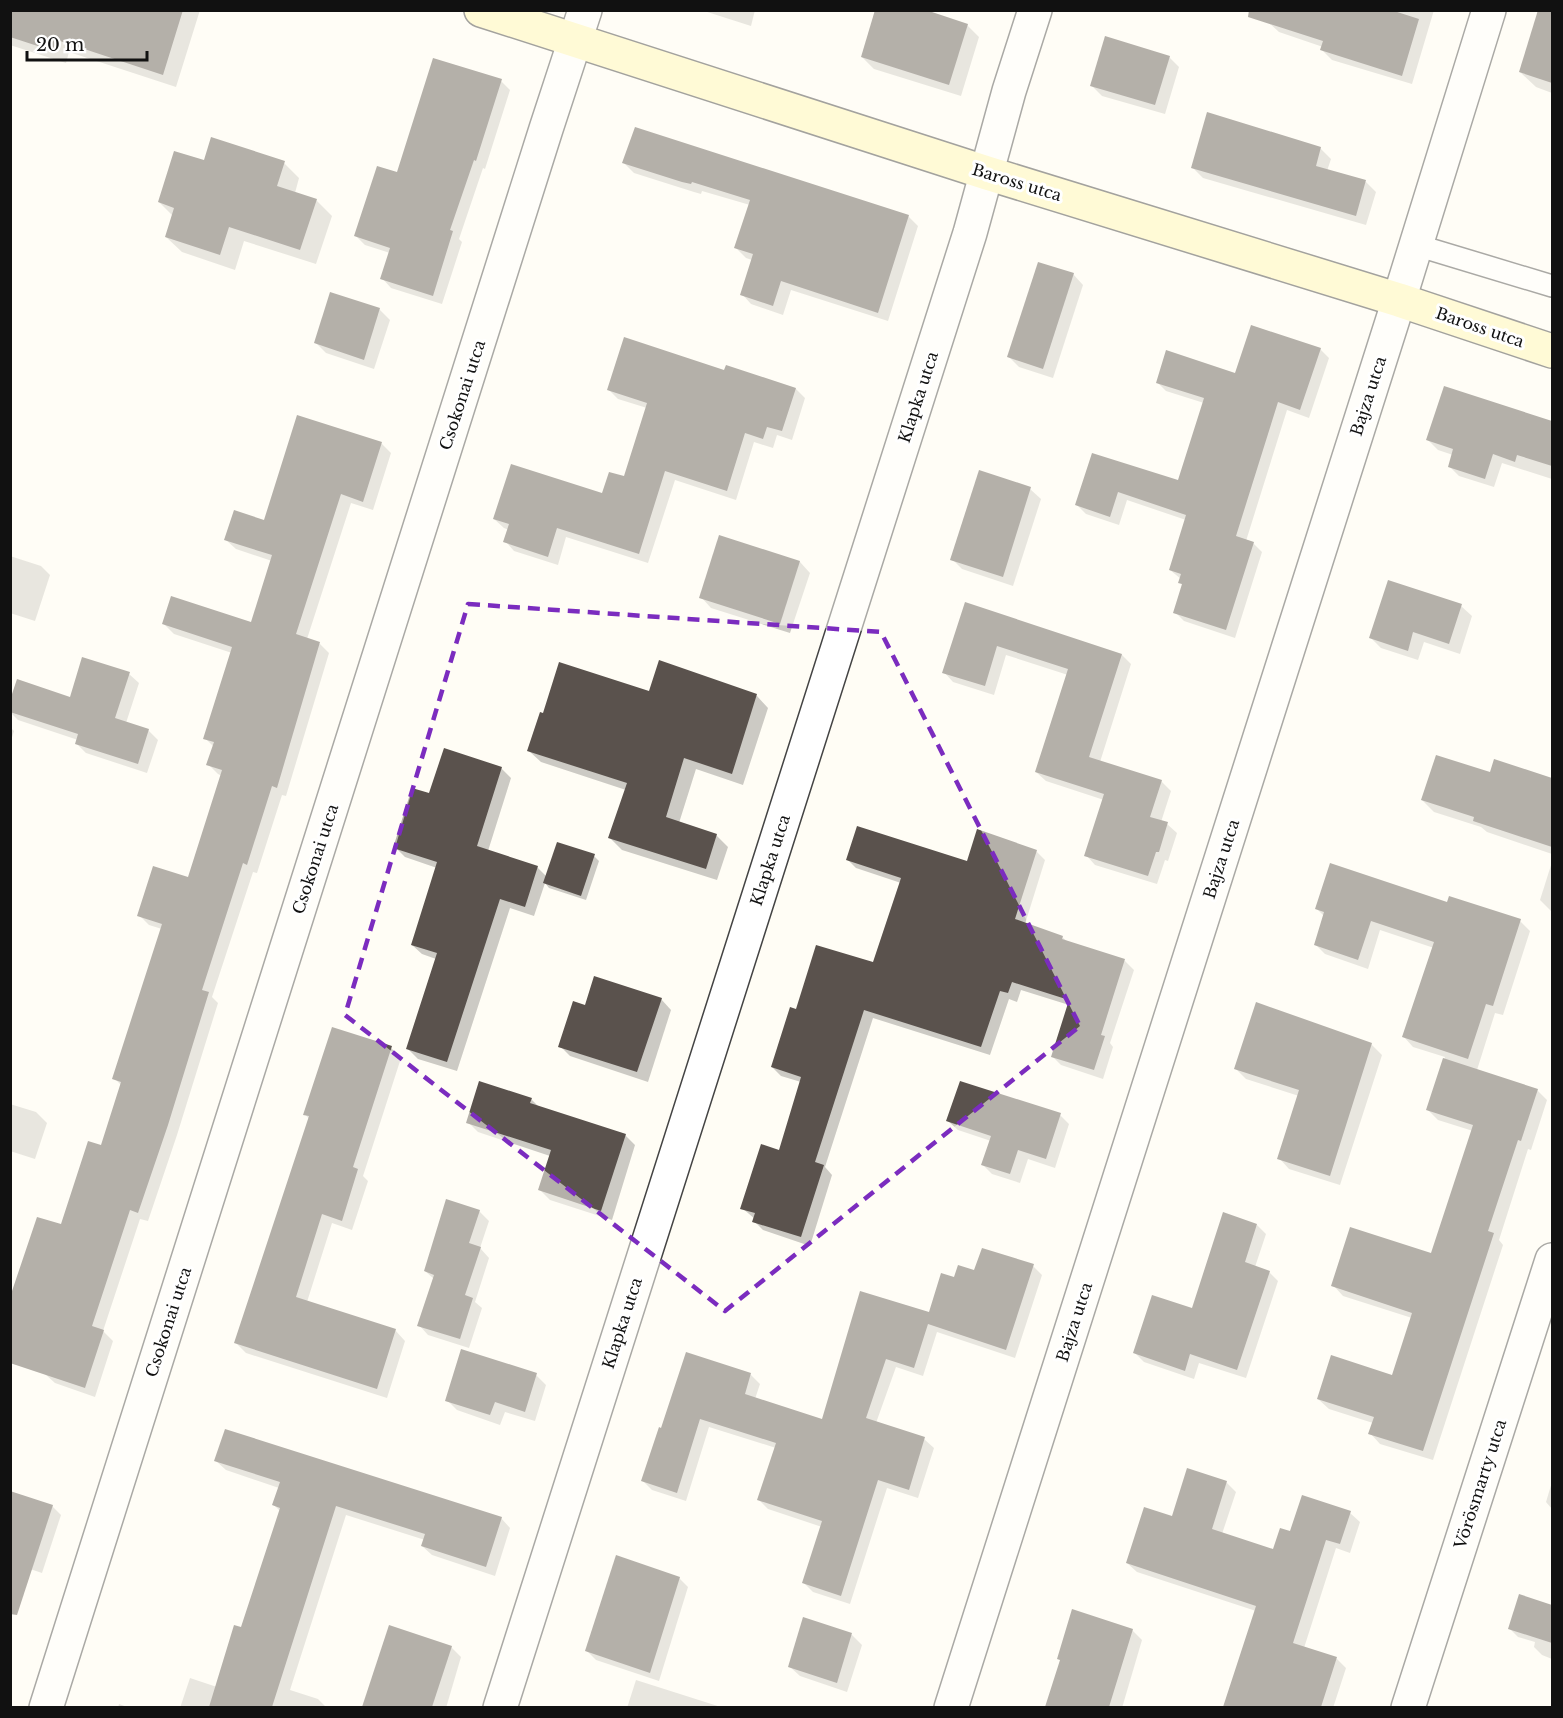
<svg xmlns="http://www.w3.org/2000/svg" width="1563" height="1718" font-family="'Libre Baskerville',serif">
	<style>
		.shadow { fill: #0003 }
		.building { fill: #5a524d }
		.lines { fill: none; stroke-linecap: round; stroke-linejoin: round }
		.lane-casing { stroke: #444; stroke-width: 24 }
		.street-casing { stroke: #444; stroke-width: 36 }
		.secondary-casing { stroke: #333; stroke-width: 36 }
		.lane { stroke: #fff; stroke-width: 21 }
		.street { stroke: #fff; stroke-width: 33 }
		.secondary { stroke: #fff6b0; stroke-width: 33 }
		.marked { fill: none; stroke: #7b2cbf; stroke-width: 4.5; stroke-dasharray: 12 8; stroke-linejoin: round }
		.labels { text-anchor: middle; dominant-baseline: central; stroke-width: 6; stroke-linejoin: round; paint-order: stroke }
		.street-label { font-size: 16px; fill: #111; stroke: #fff }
	</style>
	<rect width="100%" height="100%" fill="#fffdf5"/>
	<g class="shadow">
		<polygon points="10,10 200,10 176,87 69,52 66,63 10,45"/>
		<polygon points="701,10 755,10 751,26"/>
		<polygon points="874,10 921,10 967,25 979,37 961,96 874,69 862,57 876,11"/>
		<polygon points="1271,10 1434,10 1412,84 1332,60 1322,50 1323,47 1279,32 1268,22"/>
		<polygon points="1548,10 1552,12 1552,93 1536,87 1520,72"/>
		<polygon points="1169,57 1179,67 1165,114 1102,96 1092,86"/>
		<polygon points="501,81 510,90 485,169 483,168 459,239 462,242 442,304 391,288 382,278 390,253 365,245 355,235 398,174"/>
		<polygon points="1320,148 1331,159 1327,171 1366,182 1376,192 1366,225 1203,178 1192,167"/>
		<polygon points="205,162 284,163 299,178 295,193 316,200 332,216 316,264 244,241 235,270 182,252 166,237 173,216 159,202"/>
		<polygon points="624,163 908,216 918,226 888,321 791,290 783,315 751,304 742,294 752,260 746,258 736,248 750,205 702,191 701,194 694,192 634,173"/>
		<polygon points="1073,274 1083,285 1053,378 1019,367 1009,357"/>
		<polygon points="379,309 390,320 374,369 326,353 316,343"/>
		<polygon points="1320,349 1329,358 1309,418 1287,410 1246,541 1253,543 1262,552 1235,638 1184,621 1175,612 1183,586 1180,582 1181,579 1170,570 1186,520 1127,500 1119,525 1086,514 1077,505 1093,455 1179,482 1204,403 1166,391 1157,382 1236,375"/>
		<polygon points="1445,388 1552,424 1552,479 1502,463 1494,487 1459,476 1449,466 1453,455 1438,450 1428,440"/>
		<polygon points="608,389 796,389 805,398 792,440 777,435 773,448 754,442 736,500 675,480 648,563 566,537 558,565 514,551 505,541 509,530 504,528 494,519 603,495 625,478 647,408 618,399"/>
		<polygon points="298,417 382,444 391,453 373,510 351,503 307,639 320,644 329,653 286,796 282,795 257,873 253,872 212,997 218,1003 177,1135 148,1221 140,1219 103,1331 113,1341 95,1397 55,1383 45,1374 62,1226 102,1147 122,1086 114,1078 162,929 149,925 139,915 189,879 222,776 218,774 208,764 214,747 205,738 232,653 174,634 164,624 252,624 272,561 236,549 226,540 265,521"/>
		<polygon points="1030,489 1041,499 1013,586 962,569 952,559"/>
		<polygon points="10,556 41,566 50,575 35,621 10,613"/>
		<polygon points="800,562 810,573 790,633 711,608 701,597"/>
		<polygon points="966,604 1122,655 1131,664 1100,762 1161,781 1171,791 1161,822 1167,824 1177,833 1168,861 1165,860 1157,884 1095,865 1086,855 1104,800 1046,781 1036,772 1068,675 1006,655 994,695 953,682 944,672"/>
		<polygon points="1461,606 1472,616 1460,654 1424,642 1418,660 1381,648 1371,638"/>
		<polygon points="660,662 757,696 768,708 743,785 696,769 679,823 716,835 728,847 717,880 622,850 610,838 626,790 541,762 529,751 650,692"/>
		<polygon points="129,674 139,683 126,723 148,730 158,740 147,773 86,753 76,743 78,740 18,720 10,712 10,705 71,698"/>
		<polygon points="10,727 14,731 10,744"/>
		<polygon points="1495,761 1552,780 1552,854 1487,832 1481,827 1434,812 1422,800 1491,774"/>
		<polygon points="501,768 511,778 488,851 537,867 547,877 594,856 599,861 586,900 549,888 545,883 534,916 510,908 457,1071 418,1059 408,1049 436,959 422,954 412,945 437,868 405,857 395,847 430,795"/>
		<polygon points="1036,851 1045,860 1025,924 1062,937 1068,942 1125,961 1134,970 1110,1043 1113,1047 1103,1079 1061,1065 1052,1056 1069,1005 1021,990 1017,1002 1009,999 990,1055 873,1018 825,1167 832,1175 810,1246 763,1230 754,1221 755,1219 742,1208 780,1152 801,1082 781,1076 772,1067 797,1011 874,964 901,883 856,868 847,859 968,863"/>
		<polygon points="1552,862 1552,912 1540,900"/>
		<polygon points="1448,903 1520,921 1530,931 1503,1015 1495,1013 1477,1070 1537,1090 1547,1100 1531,1150 1528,1149 1499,1240 1503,1245 1433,1460 1380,1444 1370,1433 1373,1423 1329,1409 1318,1399 1393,1377 1412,1318 1343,1296 1333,1285 1432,1255 1473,1131 1438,1120 1428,1110 1445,1057 1413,1047 1404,1037 1434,948 1380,930 1368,969 1325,954 1315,944 1324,916 1317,909"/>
		<polygon points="661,999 671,1010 648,1082 570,1056 560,1046 586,1006"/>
		<polygon points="1371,1044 1382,1055 1340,1185 1289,1169 1279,1158 1299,1096 1246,1079 1236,1069"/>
		<polygon points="391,1048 401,1058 363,1176 368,1181 352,1230 332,1223 307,1302 395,1330 405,1341 387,1398 246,1353 236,1343 309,1119 305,1114"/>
		<polygon points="531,1099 539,1107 625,1135 635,1145 612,1220 550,1200 540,1190 550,1156 478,1132 468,1122"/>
		<polygon points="10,1104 36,1112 47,1123 35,1159 10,1151"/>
		<polygon points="1060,1115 1069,1124 1055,1168 1028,1159 1020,1183 992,1174 983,1165 991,1141 958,1130 948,1121"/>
		<polygon points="479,1211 489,1221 480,1248 489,1258 475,1302 482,1308 469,1348 428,1335 419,1325 434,1279 425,1271"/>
		<polygon points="1257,1225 1266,1234 1255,1267 1269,1272 1278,1281 1246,1378 1199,1363 1194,1379 1144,1362 1135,1353 1193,1310"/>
		<polygon points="1033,1266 1042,1275 1015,1358 937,1332 923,1376 896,1367 876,1423 924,1439 934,1448 918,1498 887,1488 850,1604 813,1592 804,1583 822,1527 768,1509 759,1500 776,1448 709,1427 686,1501 652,1490 643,1481 662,1430 687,1354 751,1375 760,1384 755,1399 822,1421 930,1314 955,1279 975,1272"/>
		<polygon points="536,1375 546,1385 535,1421 505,1412 500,1425 457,1410 447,1400"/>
		<polygon points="216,1461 501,1518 510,1528 495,1576 432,1555 422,1546 425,1540 346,1515 290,1690 318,1699 327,1708 180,1708 190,1678 217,1687 242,1629 280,1511 274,1505 279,1488 226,1470"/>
		<polygon points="1226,1482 1236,1492 1222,1534 1274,1551 1291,1533 1350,1513 1360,1522 1350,1553 1336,1548 1304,1648 1337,1659 1346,1668 1333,1708 1244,1708 1238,1706 1256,1611 1137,1572 1127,1563 1173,1518"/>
		<polygon points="1552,1482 1552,1509 1546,1502"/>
		<polygon points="52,1506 61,1515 42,1573 21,1566"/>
		<polygon points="679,1578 688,1587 659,1681 596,1660 587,1651"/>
		<polygon points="1520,1596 1552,1607 1552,1659 1542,1655 1534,1647 1535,1642 1518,1637 1510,1629"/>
		<polygon points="804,1619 852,1635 862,1645 847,1692 800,1676 789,1666"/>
		<polygon points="390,1627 451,1647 461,1657 446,1708 364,1708"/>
		<polygon points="1132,1630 1142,1640 1122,1708 1047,1708 1062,1661"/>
		<polygon points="636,1680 724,1708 627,1708"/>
		<polygon points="119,1704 130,1708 118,1708"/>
	</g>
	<g class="building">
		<polygon points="10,10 183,10 163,75 57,40 53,51 10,37"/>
		<polygon points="875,10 926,10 968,24 949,85 861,57"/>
		<polygon points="1249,10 1391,10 1419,19 1402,76 1320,50 1323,41 1248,17"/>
		<polygon points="1538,10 1552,10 1552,83 1519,72"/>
		<polygon points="1105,36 1170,56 1155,105 1090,86"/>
		<polygon points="433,58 502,79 476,161 474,160 450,230 453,231 433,296 380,279 390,248 354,236 377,166 397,172"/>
		<polygon points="1207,112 1321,147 1316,166 1366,180 1356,216 1191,168"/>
		<polygon points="635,127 909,215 878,313 781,281 773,306 740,295 753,254 734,248 750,200 692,182 691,184 682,182 622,163"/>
		<polygon points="211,137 285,161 277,186 317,199 300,250 229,227 220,255 165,237 174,208 158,202 174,151 204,160"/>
		<polygon points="1038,262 1074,273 1043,369 1007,357"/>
		<polygon points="330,292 380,308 364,360 314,343"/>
		<polygon points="1251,325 1321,348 1300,410 1278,402 1236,536 1254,542 1226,630 1173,613 1182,584 1178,583 1181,574 1169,570 1186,515 1118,492 1110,517 1075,505 1092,453 1178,480 1204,398 1156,383 1166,350 1235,373"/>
		<polygon points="624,337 724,370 726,365 796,388 782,431 767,427 763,439 745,433 727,491 665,471 639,554 557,528 548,557 503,542 509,524 493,519 511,464 602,493 609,472 624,476 647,403 607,390"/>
		<polygon points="1444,386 1552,421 1552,466 1517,455 1515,462 1493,454 1485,479 1448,467 1453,449 1426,440"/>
		<polygon points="297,415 382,442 363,502 341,494 296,634 320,642 277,788 272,786 247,865 243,863 202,990 209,992 168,1125 138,1213 130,1210 92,1326 104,1330 85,1388 10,1363 10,1297 37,1217 61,1224 88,1141 101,1145 121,1082 112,1079 162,924 137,916 153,866 188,877 222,770 206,765 214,742 203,739 232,647 162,624 171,596 251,622 272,555 224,540 234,510 264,520"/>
		<polygon points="979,470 1031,487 1003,577 950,560"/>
		<polygon points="719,535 800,561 780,624 699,598"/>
		<polygon points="1388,580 1462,604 1449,644 1413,632 1408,651 1369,638"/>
		<polygon points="965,602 1122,654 1089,757 1162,780 1150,817 1168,822 1159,852 1156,852 1148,876 1084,856 1104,794 1035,772 1068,669 997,646 985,686 942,673"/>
		<polygon points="82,657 130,672 115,718 149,729 138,764 75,744 78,734 10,712 10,700 17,679 70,697"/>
		<polygon points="659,660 757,694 732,774 684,758 666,817 717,834 706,869 608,838 627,783 527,751 540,712 543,713 559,662 649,691"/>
		<polygon points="444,748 502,767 477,846 538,866 525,907 500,899 447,1062 406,1049 437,953 411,945 437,862 393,848 412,788 429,793"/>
		<polygon points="1436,755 1490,772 1494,759 1552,778 1552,847 1473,821 1474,817 1421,800"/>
		<polygon points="857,826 967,861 977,829 1037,850 1015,919 1063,936 1062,939 1125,959 1101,1035 1105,1036 1094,1070 1051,1057 1069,1000 1012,982 1008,993 1000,991 981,1047 864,1010 815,1162 824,1165 801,1237 752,1222 755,1213 740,1209 761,1144 779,1150 801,1077 771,1067 790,1007 796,1009 816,945 873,962 901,878 846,860"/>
		<polygon points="557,842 595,854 581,896 543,883"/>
		<polygon points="1330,863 1447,902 1449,896 1521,919 1493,1006 1486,1004 1468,1059 1402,1037 1434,942 1371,921 1358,960 1314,945 1324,912 1315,909"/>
		<polygon points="594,976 662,998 637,1072 558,1047 573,1001 585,1005"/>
		<polygon points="1256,1002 1372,1043 1330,1176 1277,1159 1299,1090 1234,1069"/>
		<polygon points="332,1027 392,1046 353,1167 358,1169 342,1221 322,1214 296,1297 396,1329 377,1389 234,1343 309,1116 303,1115"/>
		<polygon points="1443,1058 1538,1089 1521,1141 1518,1140 1488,1231 1494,1233 1423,1451 1368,1434 1374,1417 1317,1399 1331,1355 1392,1375 1412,1313 1331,1286 1350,1227 1431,1253 1473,1125 1426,1110"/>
		<polygon points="479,1081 532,1098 530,1103 626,1134 601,1211 538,1190 551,1150 466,1123"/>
		<polygon points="960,1081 1061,1113 1046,1159 1018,1150 1010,1174 981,1165 991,1136 946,1121"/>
		<polygon points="446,1199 480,1210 469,1243 481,1247 465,1295 473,1298 460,1339 417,1326 434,1275 424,1271"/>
		<polygon points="1223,1212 1257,1224 1245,1262 1270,1271 1237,1370 1190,1354 1185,1371 1133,1353 1152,1295 1192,1308"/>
		<polygon points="982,1248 1034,1264 1006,1350 928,1324 914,1368 886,1359 866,1418 925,1437 909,1490 878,1480 841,1596 802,1583 822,1521 757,1500 776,1443 700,1419 677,1493 641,1481 659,1427 661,1428 686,1352 751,1373 745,1394 822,1419 860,1291 929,1312 941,1273 954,1277 958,1265 974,1270"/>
		<polygon points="461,1349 537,1373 525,1412 495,1402 490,1415 445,1401"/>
		<polygon points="225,1429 502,1517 486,1567 421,1546 425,1534 336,1506 272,1707 209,1707 234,1625 241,1627 280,1508 272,1505 280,1482 214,1461"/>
		<polygon points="1187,1468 1227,1481 1212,1529 1273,1549 1280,1528 1290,1531 1302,1495 1351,1511 1340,1544 1326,1540 1293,1643 1337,1657 1321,1707 1223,1707 1256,1606 1126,1563 1144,1507 1172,1516"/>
		<polygon points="10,1491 53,1505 17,1615 10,1614"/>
		<polygon points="616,1555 680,1577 650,1673 585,1651"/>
		<polygon points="1519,1594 1552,1605 1552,1643 1508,1629"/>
		<polygon points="1072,1609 1133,1629 1109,1707 1045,1707 1060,1660 1057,1659"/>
		<polygon points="803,1617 852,1633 837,1683 788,1667"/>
		<polygon points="389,1625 452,1646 432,1707 362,1707"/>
	</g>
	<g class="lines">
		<g class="lane-casing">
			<polyline id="lane" points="1416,245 1552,286"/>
		</g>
		<g class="street-casing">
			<g id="street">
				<polyline points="46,1708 546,129 585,10"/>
				<polyline points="500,1708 970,233 1009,91 1035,10"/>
				<polyline points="951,1708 1399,300 1489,10"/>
				<polyline points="1408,1708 1552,1260"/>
			</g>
		</g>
		<g class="secondary-casing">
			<polyline id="secondary" points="481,10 987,173 1399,300 1552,351"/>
		</g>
		<use href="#lane" class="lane"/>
		<use href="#street" class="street"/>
		<use href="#secondary" class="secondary"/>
	</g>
	<path d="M0 0H1563V1718H0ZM468,604L881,632L1080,1026L725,1311L345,1015Z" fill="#fffdf5" fill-opacity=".55" fill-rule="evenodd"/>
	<path class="marked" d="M468,604L881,632L1080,1026L725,1311L345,1015Z"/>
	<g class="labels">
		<g class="street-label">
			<text transform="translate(1017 182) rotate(17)">Baross utca</text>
			<text transform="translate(1480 327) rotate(19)">Baross utca</text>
			<text transform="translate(462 395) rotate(-72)">Csokonai utca</text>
			<text transform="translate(1368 396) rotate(-72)">Bajza utca</text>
			<text transform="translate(918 397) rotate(-72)">Klapka utca</text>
			<text transform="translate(315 859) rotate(-72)">Csokonai utca</text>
			<text transform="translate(1221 859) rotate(-72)">Bajza utca</text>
			<text transform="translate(770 860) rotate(-72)">Klapka utca</text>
			<text transform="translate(168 1322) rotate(-72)">Csokonai utca</text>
			<text transform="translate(1074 1322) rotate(-72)">Bajza utca</text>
			<text transform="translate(622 1323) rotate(-72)">Klapka utca</text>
			<text transform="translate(1480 1484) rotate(-72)">Vörösmarty utca</text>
		</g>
	</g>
	<rect width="1563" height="1718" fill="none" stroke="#111111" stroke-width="24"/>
	<path d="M27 51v9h120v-9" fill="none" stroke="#111111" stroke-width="3"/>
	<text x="36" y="51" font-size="18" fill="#111111" stroke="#ffffff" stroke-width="4.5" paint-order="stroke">20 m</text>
</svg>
